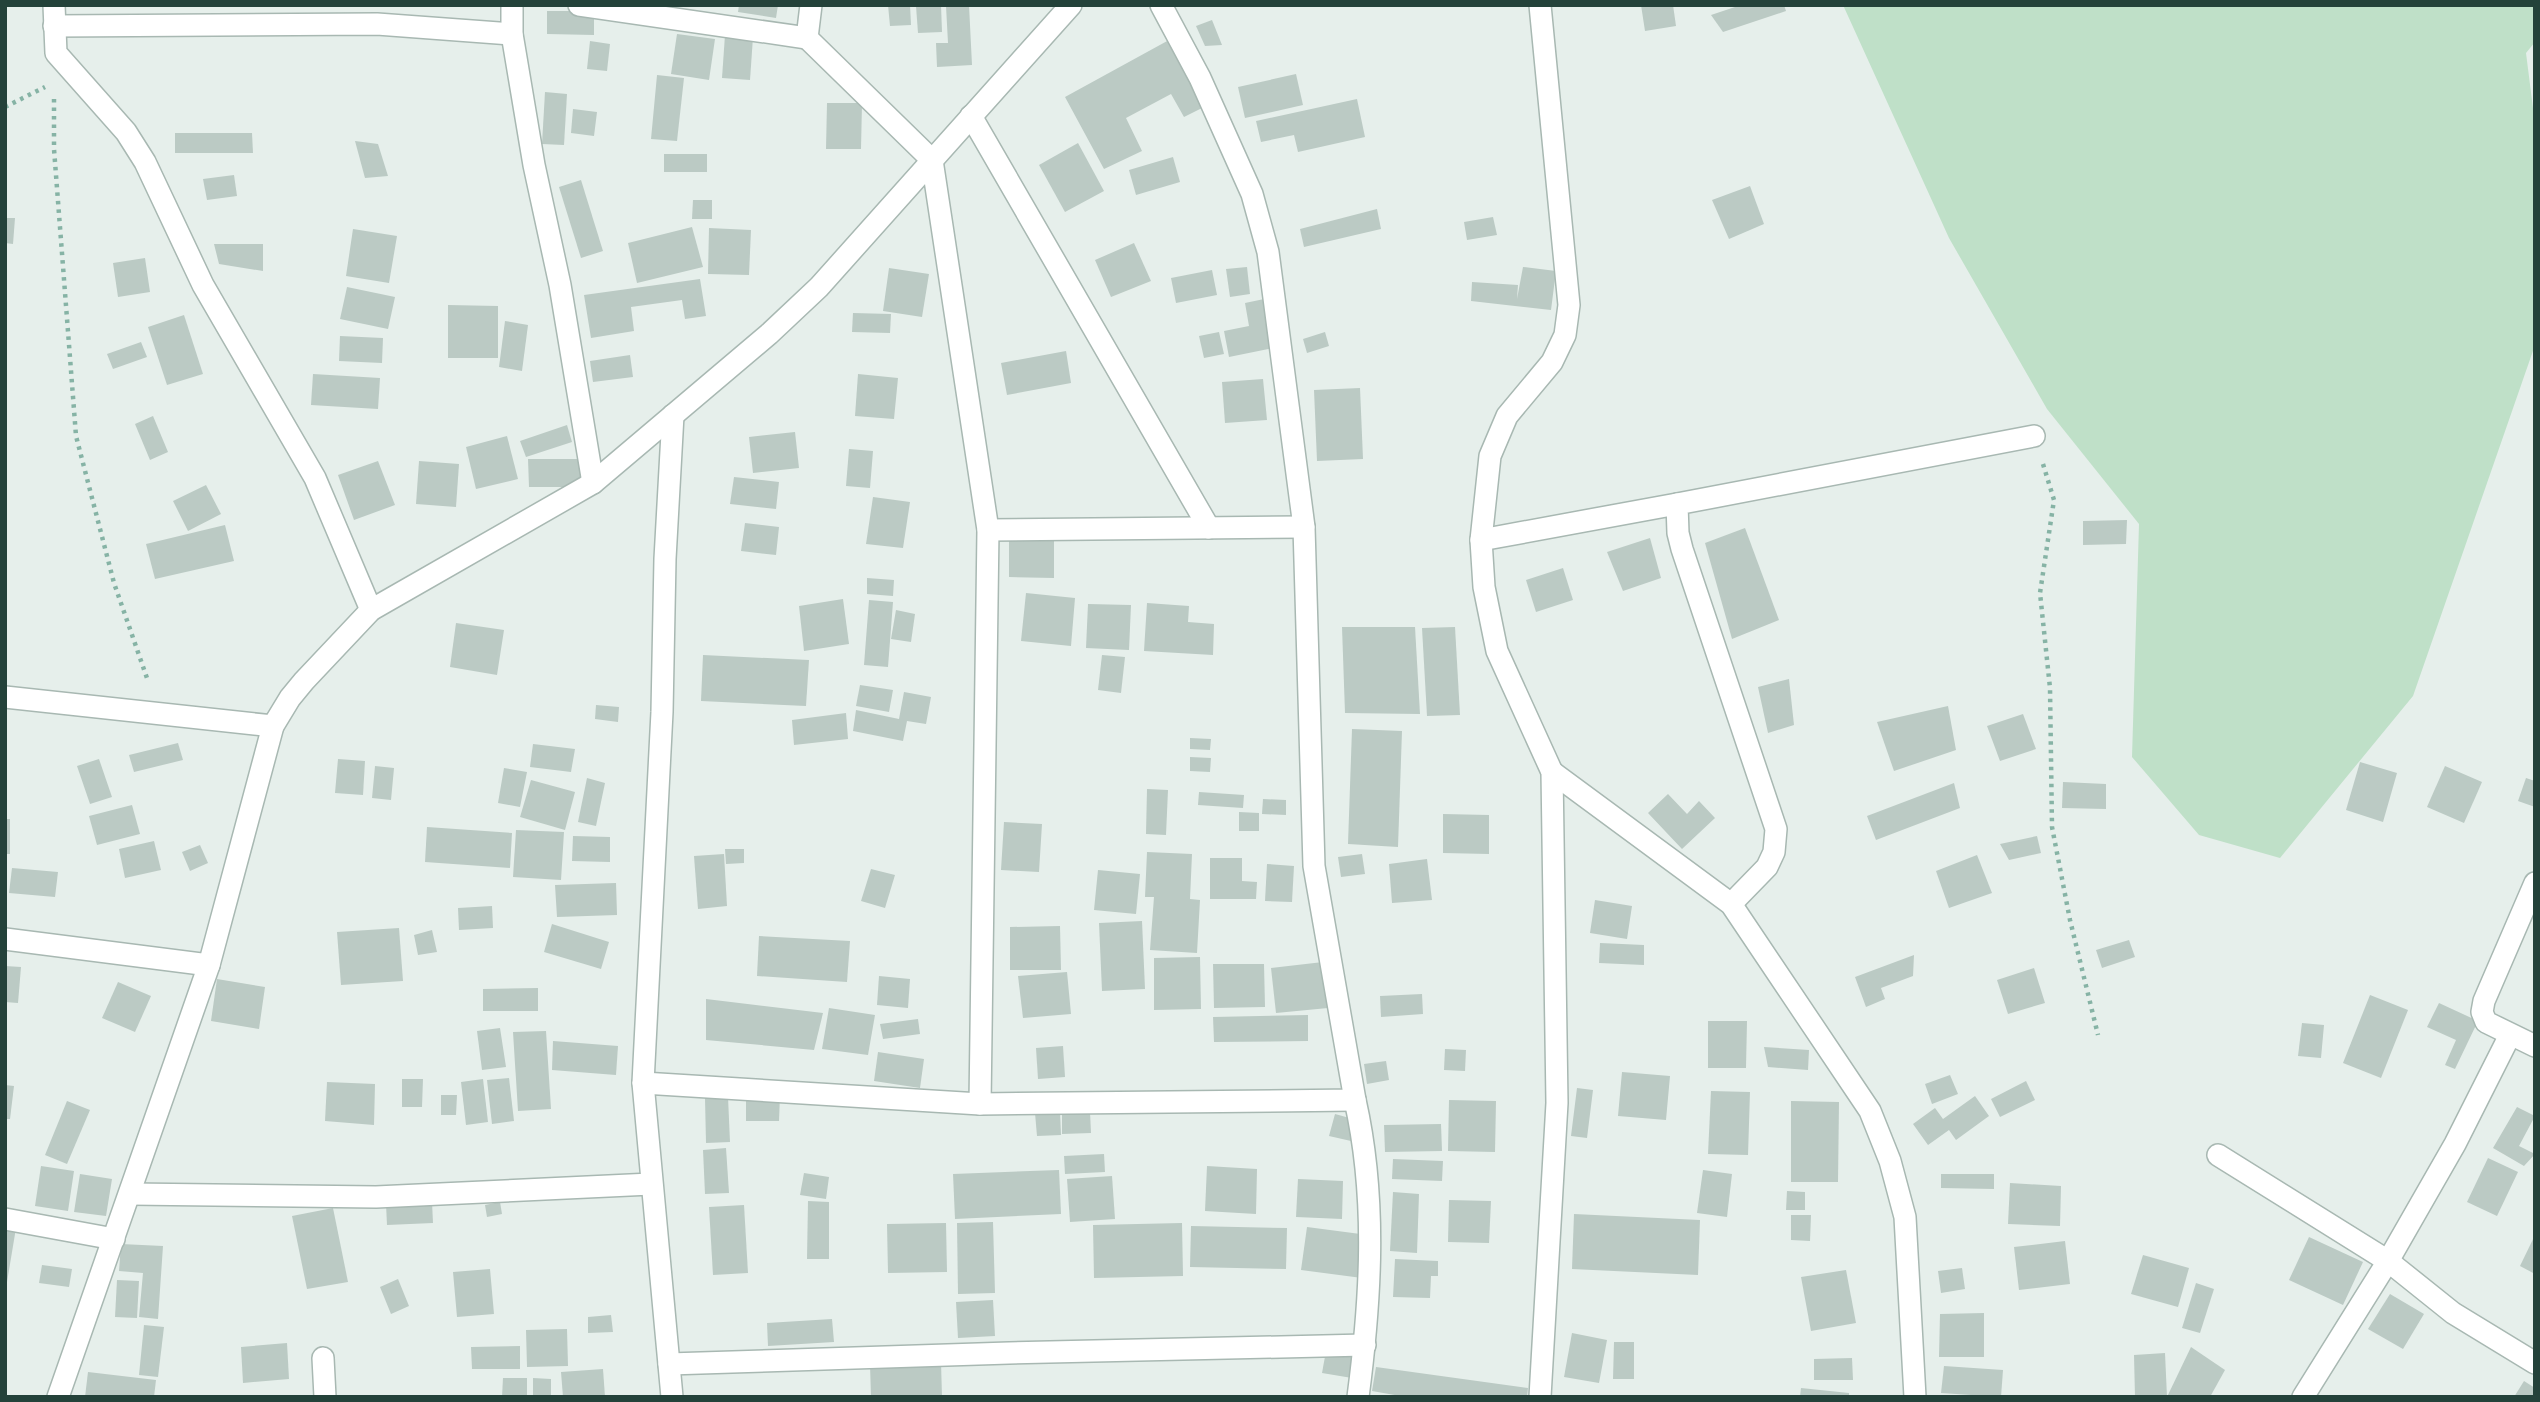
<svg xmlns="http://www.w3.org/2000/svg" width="2540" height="1402" font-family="'Alegreya Sans',sans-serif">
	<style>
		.green { fill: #bfe0c8 }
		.building { fill: #bbcac4 }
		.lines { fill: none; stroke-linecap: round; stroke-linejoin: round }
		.street-casing { stroke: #a8b8b2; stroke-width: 24 }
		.path { stroke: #86b3a5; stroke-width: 4.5; stroke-dasharray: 3.5 5; stroke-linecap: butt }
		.street { stroke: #fff; stroke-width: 21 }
	</style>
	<rect width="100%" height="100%" fill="#e6efeb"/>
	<polygon class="green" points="1843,5 2535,5 2535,42 2526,53 2535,124 2535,345 2413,696 2280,858 2199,835 2132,757 2139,524 2047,409 1949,238"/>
	<g class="building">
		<polygon points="739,5 778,5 776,18 738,12"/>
		<polygon points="888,5 910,5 911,25 890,26"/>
		<polygon points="941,5 942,32 918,33 916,6"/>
		<polygon points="969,5 972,65 937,67 936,43 948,43 946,6"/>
		<polygon points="1641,5 1673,5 1676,26 1645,31"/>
		<polygon points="1741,5 1784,5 1786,11 1723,32 1711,15"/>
		<polygon points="547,11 594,11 594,35 547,34"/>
		<polygon points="1212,20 1222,45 1205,46 1196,26"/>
		<polygon points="677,34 715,39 709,80 671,74"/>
		<polygon points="725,35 753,37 750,80 722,78"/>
		<polygon points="1169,40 1206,106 1184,117 1171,94 1126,118 1142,151 1104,169 1065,97"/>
		<polygon points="590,41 610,44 607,71 587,69"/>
		<polygon points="1296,74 1303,105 1245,118 1238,87"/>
		<polygon points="657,75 684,78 677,141 651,139"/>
		<polygon points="545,92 567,94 564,145 542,144"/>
		<polygon points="1357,99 1365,137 1298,152 1294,135 1261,142 1256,121"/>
		<polygon points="827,103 862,103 861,149 826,149"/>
		<polygon points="573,109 597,112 594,136 571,133"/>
		<polygon points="175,133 252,133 253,153 175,153"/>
		<polygon points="355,141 378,144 388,176 365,178"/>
		<polygon points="1078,143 1104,191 1065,212 1039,165"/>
		<rect x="664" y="154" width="43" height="18"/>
		<polygon points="1173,157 1180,182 1136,195 1129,170"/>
		<polygon points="234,175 237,196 207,200 203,179"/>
		<polygon points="581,180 603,251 581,258 559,187"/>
		<polygon points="1750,186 1764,224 1729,239 1712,200"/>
		<polygon points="693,200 712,200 712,219 692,219"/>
		<polygon points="1377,209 1381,229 1304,247 1300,229"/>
		<polygon points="1493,217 1497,235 1467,240 1464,222"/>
		<polygon points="5,218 15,218 13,244 5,243"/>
		<polygon points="692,227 703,267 637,283 628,243"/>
		<polygon points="709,228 751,230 749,275 708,274"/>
		<polygon points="353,229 397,236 389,283 346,276"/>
		<polygon points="1134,243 1151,281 1111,297 1095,260"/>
		<polygon points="214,244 263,244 263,271 219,264"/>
		<polygon points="145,258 150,292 118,297 113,263"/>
		<polygon points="1247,267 1250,294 1230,297 1226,269"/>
		<polygon points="1523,267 1556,271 1551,310 1471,301 1472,282 1518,285 1517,299"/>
		<polygon points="889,268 929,274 922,317 883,311"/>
		<polygon points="1212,270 1217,295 1176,303 1171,278"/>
		<polygon points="700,279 706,316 685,319 682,300 631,307 634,331 591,338 584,295"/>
		<polygon points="347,287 395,297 388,329 340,319"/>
		<polygon points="1269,298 1278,347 1229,357 1224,331 1249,326 1245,303"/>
		<polygon points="448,305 498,306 498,358 448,358"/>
		<polygon points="853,313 891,314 890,333 852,332"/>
		<polygon points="184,315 203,374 167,385 148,327"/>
		<polygon points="505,321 528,325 522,371 499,367"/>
		<polygon points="1219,332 1224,354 1204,358 1199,336"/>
		<polygon points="1325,332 1329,346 1307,353 1303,339"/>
		<polygon points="340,336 383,338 382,363 339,361"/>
		<polygon points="141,342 147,357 113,369 107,354"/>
		<polygon points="1066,351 1071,383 1007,395 1001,363"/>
		<polygon points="630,355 633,377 593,382 590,361"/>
		<polygon points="313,374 380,378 378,409 311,405"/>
		<polygon points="858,374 898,378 894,419 855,416"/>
		<polygon points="1263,379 1267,420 1225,423 1222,382"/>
		<polygon points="1360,388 1363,459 1317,461 1314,390"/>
		<polygon points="153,416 168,452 150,460 135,424"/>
		<polygon points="567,425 572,442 526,457 520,441"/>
		<polygon points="795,432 799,468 753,473 749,437"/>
		<polygon points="507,436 518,479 476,489 466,447"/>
		<polygon points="849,449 873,451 870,488 846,486"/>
		<polygon points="528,459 582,459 582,487 529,487"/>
		<polygon points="378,461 395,505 354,520 338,475"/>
		<polygon points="419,461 459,464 456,507 416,504"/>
		<polygon points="734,477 779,482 776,509 730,504"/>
		<polygon points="206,485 221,514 188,531 173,501"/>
		<polygon points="873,497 910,502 903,548 866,544"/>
		<polygon points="2127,520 2126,544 2083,545 2083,521"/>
		<polygon points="745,523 779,527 776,555 741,551"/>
		<polygon points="225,525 234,561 155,579 146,544"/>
		<polygon points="1745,528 1779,620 1732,639 1705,543"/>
		<polygon points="1009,536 1054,537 1054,578 1009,577"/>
		<polygon points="1650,538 1661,578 1623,591 1607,552"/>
		<polygon points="1563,568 1573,600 1536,612 1526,580"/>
		<polygon points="867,578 894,580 893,596 867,594"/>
		<polygon points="1026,593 1075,598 1071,646 1021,641"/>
		<polygon points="843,599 849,644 804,651 799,606"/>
		<polygon points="869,600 893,602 888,667 864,665"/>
		<polygon points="1147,603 1189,606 1188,622 1214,624 1213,655 1144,651"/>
		<polygon points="1088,604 1131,605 1129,650 1086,648"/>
		<polygon points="896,610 915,614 911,642 891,639"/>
		<polygon points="456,623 504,630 497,675 450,667"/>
		<polygon points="1342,627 1415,627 1420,714 1345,713"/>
		<polygon points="1455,627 1460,715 1427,716 1422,628"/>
		<polygon points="703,655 809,660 806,706 701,701"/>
		<polygon points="1102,655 1125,657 1121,693 1098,690"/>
		<polygon points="1789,679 1794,725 1768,733 1758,687"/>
		<polygon points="860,685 893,690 889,712 856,706"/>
		<polygon points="904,692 931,697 926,724 907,721 903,741 853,731 856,710 899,719"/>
		<polygon points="596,705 619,707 618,722 595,719"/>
		<polygon points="1948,706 1956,750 1894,771 1877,722"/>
		<polygon points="846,713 848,739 794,745 792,720"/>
		<polygon points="2023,714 2036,749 2000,761 1987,726"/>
		<polygon points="1352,729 1402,731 1398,847 1348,844"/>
		<polygon points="1190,738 1211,739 1210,750 1190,749"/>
		<polygon points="178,743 183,760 134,772 129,755"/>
		<polygon points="533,744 575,749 571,772 530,767"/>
		<polygon points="1190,757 1211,758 1210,772 1190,771"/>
		<polygon points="99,759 112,797 90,804 77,766"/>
		<polygon points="338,759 365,761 363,795 335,793"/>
		<polygon points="2360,762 2397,773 2383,822 2346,810"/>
		<polygon points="375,766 394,768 391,800 372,798"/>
		<polygon points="2445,766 2482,782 2464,823 2427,807"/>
		<polygon points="504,768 527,772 520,807 498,803"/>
		<polygon points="587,778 605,783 596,826 578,822"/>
		<polygon points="2526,778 2535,781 2535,807 2518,801"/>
		<polygon points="531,780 575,792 565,830 520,817"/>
		<polygon points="2063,782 2106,784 2106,809 2062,808"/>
		<polygon points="1954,783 1960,808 1876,840 1867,816"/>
		<polygon points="1147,789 1168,790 1166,835 1146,834"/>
		<polygon points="1199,792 1244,795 1243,808 1198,805"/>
		<polygon points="1668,794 1687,814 1699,801 1715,818 1682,849 1648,813"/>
		<polygon points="1263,799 1286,800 1286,815 1262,814"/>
		<polygon points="132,805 140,834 97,845 89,816"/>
		<polygon points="1239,812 1259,813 1259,831 1239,831"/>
		<polygon points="1443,814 1489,815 1489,854 1443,853"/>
		<rect x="5" y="819" width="5" height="35"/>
		<polygon points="1004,822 1042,824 1039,872 1001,870"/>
		<polygon points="427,827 512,833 510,868 425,862"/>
		<polygon points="516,830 564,832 561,880 513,877"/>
		<polygon points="573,836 610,837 610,862 572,861"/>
		<polygon points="2037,836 2041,853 2009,860 2000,844"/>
		<polygon points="154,841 161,870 125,878 119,849"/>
		<polygon points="200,845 208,863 190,871 182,852"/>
		<polygon points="725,849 744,849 744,863 726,864"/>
		<polygon points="1147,852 1192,854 1190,899 1200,900 1197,953 1150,950 1154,897 1145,897"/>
		<polygon points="724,854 727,906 698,909 694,856"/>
		<polygon points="1362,854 1365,874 1341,877 1338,857"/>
		<polygon points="1977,855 1992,893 1949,908 1936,871"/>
		<polygon points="1210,858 1242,858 1242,881 1257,882 1256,899 1210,899"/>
		<polygon points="1427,859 1432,900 1392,903 1389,864"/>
		<polygon points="1267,864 1294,866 1292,902 1265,901"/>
		<polygon points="12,868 58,872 55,897 9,893"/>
		<polygon points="871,869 895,875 885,908 861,901"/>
		<polygon points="1098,870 1140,874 1136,914 1094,910"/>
		<polygon points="616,883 617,915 557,917 555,885"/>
		<polygon points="1595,900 1632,906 1627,939 1590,933"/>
		<polygon points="492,906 493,928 459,930 458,908"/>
		<polygon points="1142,921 1145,989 1102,991 1099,923"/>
		<polygon points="552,924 609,942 601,969 544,952"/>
		<polygon points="1060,926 1061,970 1010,970 1010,927"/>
		<polygon points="399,928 403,981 341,985 337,932"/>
		<polygon points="432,930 437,952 418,955 414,935"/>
		<polygon points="759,936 850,941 847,982 757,976"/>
		<polygon points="2129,940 2135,957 2102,968 2096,950"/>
		<polygon points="1600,943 1644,945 1644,965 1599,963"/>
		<polygon points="1914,955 1913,976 1881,988 1885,999 1866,1007 1855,977"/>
		<polygon points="1200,957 1201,1009 1154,1010 1154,958"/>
		<polygon points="1323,962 1328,1008 1276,1013 1271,968"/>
		<polygon points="1213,964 1264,964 1265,1007 1214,1008"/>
		<polygon points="5,966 21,967 18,1003 5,1002"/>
		<polygon points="2034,968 2045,1003 2008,1014 1997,980"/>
		<polygon points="1067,972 1071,1014 1023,1018 1018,976"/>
		<polygon points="879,976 910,979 908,1008 877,1005"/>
		<polygon points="217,979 265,987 259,1029 211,1021"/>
		<polygon points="118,982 151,996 135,1032 102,1018"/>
		<polygon points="538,988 538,1011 483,1011 483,989"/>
		<polygon points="1422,994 1423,1014 1381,1017 1380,996"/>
		<polygon points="2370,995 2408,1010 2381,1078 2343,1063"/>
		<polygon points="706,999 823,1013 814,1050 706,1040"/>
		<polygon points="2439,1003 2478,1021 2455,1069 2445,1065 2456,1040 2427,1027"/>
		<polygon points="829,1008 875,1015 868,1055 822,1049"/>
		<polygon points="1308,1015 1308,1041 1214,1042 1213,1017"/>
		<polygon points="918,1019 920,1034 883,1039 880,1024"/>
		<polygon points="1708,1021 1747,1021 1746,1068 1708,1068"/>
		<polygon points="2302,1023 2324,1025 2321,1058 2298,1056"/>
		<polygon points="500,1028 506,1067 482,1070 477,1031"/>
		<polygon points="546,1031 551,1109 518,1111 513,1032"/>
		<polygon points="553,1041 618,1046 616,1075 552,1070"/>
		<polygon points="1063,1046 1065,1077 1038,1079 1036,1048"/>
		<polygon points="1764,1047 1809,1050 1808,1070 1768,1067"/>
		<polygon points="1445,1049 1466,1050 1465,1071 1444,1070"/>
		<polygon points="878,1052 924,1059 920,1088 874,1081"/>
		<polygon points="1386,1061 1389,1080 1367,1084 1364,1064"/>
		<polygon points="1622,1072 1670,1076 1666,1120 1618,1116"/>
		<polygon points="1950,1075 1958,1094 1932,1104 1925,1084"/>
		<polygon points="509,1078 514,1121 492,1124 487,1080"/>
		<polygon points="402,1079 423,1079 422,1107 402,1107"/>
		<polygon points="483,1079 488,1122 466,1125 461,1082"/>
		<polygon points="2026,1081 2035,1100 2000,1117 1991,1099"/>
		<polygon points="327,1082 375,1084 374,1125 325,1121"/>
		<polygon points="5,1085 14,1086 10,1119 5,1119"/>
		<polygon points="1577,1088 1593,1090 1587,1138 1571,1136"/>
		<polygon points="1711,1091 1750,1092 1748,1155 1708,1154"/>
		<polygon points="441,1095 457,1095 456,1115 441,1115"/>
		<polygon points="746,1095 780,1095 779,1121 746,1121"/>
		<polygon points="1975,1096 1989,1116 1956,1140 1949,1130 1928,1145 1913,1124 1935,1108 1943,1119"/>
		<polygon points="728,1097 730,1142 706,1143 705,1098"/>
		<polygon points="1449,1100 1496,1101 1495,1152 1448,1151"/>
		<polygon points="67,1101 90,1110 67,1164 45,1155"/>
		<polygon points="1791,1101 1839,1102 1838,1182 1791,1182"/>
		<polygon points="2517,1107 2535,1116 2519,1146 2535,1154 2524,1166 2493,1148"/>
		<polygon points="1060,1112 1061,1135 1037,1136 1035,1113"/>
		<polygon points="1090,1112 1091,1133 1062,1134 1062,1113"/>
		<polygon points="1335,1114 1357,1120 1351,1141 1329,1136"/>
		<polygon points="1441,1124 1442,1151 1385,1152 1384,1125"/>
		<polygon points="726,1148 729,1193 705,1194 703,1150"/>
		<polygon points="1104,1154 1105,1172 1065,1174 1064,1156"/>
		<polygon points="2488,1158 2518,1172 2497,1216 2467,1202"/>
		<polygon points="1393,1159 1443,1161 1442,1181 1392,1179"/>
		<polygon points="41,1166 74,1171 68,1211 35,1206"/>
		<polygon points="1207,1166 1257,1169 1256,1214 1205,1211"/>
		<polygon points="1059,1170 1061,1214 955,1219 953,1174"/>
		<polygon points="1703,1170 1732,1174 1727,1217 1697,1213"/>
		<polygon points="804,1173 829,1177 826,1199 800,1195"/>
		<polygon points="80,1174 112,1179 106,1216 74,1212"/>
		<polygon points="1941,1174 1994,1174 1994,1189 1941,1188"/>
		<polygon points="1112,1176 1115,1219 1070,1222 1067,1179"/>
		<polygon points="1298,1179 1343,1181 1342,1219 1296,1217"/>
		<polygon points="2010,1183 2061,1186 2060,1226 2008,1224"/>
		<polygon points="1787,1191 1805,1192 1805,1210 1786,1210"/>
		<polygon points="1393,1192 1419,1194 1417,1253 1390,1251"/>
		<polygon points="1449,1200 1491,1201 1489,1243 1448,1242"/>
		<polygon points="808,1201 829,1202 829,1259 807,1259"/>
		<polygon points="432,1202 433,1223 387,1225 386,1204"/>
		<polygon points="500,1202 502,1214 487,1217 485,1205"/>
		<polygon points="744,1205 748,1273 713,1275 709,1207"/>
		<polygon points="333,1208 348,1282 307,1289 292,1216"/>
		<polygon points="1574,1214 1700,1220 1698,1275 1572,1269"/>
		<polygon points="1791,1215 1811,1215 1810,1241 1791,1240"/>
		<polygon points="993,1222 995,1293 958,1294 957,1223"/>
		<polygon points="946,1223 947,1272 888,1273 887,1224"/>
		<polygon points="1182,1223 1183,1276 1094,1278 1093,1225"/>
		<polygon points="5,1226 16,1228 7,1282 5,1281"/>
		<polygon points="1191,1226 1287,1228 1286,1269 1190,1267"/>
		<polygon points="1307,1227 1368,1235 1362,1278 1301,1270"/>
		<polygon points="2535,1235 2535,1274 2520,1266"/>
		<polygon points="2309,1237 2363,1262 2343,1305 2289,1280"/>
		<polygon points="2065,1241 2070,1284 2019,1290 2014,1247"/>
		<polygon points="121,1244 163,1246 158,1319 139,1317 143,1273 119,1271"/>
		<polygon points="2143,1255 2189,1268 2178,1307 2131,1294"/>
		<polygon points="1395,1259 1438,1261 1438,1276 1431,1276 1430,1298 1393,1297"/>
		<polygon points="42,1265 72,1269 69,1287 39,1283"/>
		<polygon points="1962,1268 1965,1289 1941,1293 1938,1271"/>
		<polygon points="490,1269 494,1314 457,1317 453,1272"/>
		<polygon points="1846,1270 1856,1323 1811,1331 1801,1277"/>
		<polygon points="398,1279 409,1306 391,1314 380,1287"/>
		<polygon points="117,1280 139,1281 137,1318 115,1317"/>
		<polygon points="2196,1283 2214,1289 2200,1333 2182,1328"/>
		<polygon points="2390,1294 2424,1314 2403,1349 2368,1329"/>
		<polygon points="993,1300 995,1336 958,1338 956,1302"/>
		<polygon points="1984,1313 1984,1357 1939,1357 1940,1314"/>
		<polygon points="611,1315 613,1332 588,1333 588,1317"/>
		<polygon points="832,1319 834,1342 768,1346 767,1323"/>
		<polygon points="144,1325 164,1327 158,1377 139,1375"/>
		<polygon points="567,1329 568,1366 527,1367 526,1330"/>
		<polygon points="1572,1333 1607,1340 1599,1383 1564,1377"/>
		<polygon points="1614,1342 1634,1342 1634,1379 1613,1379"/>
		<polygon points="287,1343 289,1379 243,1383 241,1347"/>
		<polygon points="520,1346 520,1369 472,1369 471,1347"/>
		<polygon points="2191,1347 2225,1370 2210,1397 2167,1397"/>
		<polygon points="1326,1351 1355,1354 1352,1378 1322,1373"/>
		<polygon points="2165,1353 2167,1397 2135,1397 2134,1355"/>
		<polygon points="1852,1358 1853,1380 1814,1380 1814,1359"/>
		<polygon points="941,1362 942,1397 871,1397 870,1364"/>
		<polygon points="1944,1366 2003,1370 2001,1397 1941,1393"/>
		<polygon points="1376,1367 1528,1388 1527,1397 1406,1397 1372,1391"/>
		<polygon points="603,1369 605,1397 563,1397 561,1372"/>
		<polygon points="88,1372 156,1380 154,1397 85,1397"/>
		<polygon points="503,1378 527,1378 527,1397 502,1397"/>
		<polygon points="533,1378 551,1379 551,1397 533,1397"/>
		<polygon points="2524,1381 2535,1388 2535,1397 2514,1397"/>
		<polygon points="1801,1388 1849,1393 1849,1397 1800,1397"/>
	</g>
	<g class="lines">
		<g class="street-casing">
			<g id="street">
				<polyline points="54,5 56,53 126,132 145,162 203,285 315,478 371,610"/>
				<polyline points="512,5 512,34 534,165 560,285 593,483"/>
				<polyline points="579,5 807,38"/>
				<polyline points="811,5 807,38 932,160 988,530 980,1104"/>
				<polyline points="1540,5 1569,305 1565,335 1552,362 1507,416 1490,456 1481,540 1484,587 1497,651 1552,772 1557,1103 1540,1397"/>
				<polyline points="54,26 377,24 512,34"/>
				<polyline points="971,116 1209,528"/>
				<polyline points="988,530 1304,527"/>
				<polyline points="1481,540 1677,504"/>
				<polyline points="5,697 273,726"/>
				<polyline points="1552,772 1731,904 1870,1111 1890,1161 1905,1217 1915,1397"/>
				<polyline points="2535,883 2484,1001 2482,1012 2486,1022 2535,1046"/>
				<polyline points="1731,904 1767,867 1774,852 1776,829 1682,549 1678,533 1677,504 2034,436"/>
				<polyline points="5,939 209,965"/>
				<polyline points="643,1083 980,1104 1355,1100 1314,866 1304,527 1268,252 1252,194 1200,78 1161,5"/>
				<path d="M1355,1100C1377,1198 1371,1298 1358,1397"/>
				<polyline points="2218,1155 2388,1261 2453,1313 2535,1363"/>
				<polyline points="130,1194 376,1197 651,1184"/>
				<polyline points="5,1219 114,1239"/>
				<polyline points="323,1358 325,1397"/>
				<polyline points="669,1364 1009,1353 1365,1345"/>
				<polyline points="58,1397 209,965 273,726 290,698 304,681 371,610 593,483 769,334 819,287 1071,5"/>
				<polyline points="672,1397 643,1083 662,712 665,559 673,415"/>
				<polyline points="2303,1397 2388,1261 2455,1144 2510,1035"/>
			</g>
		</g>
		<g class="path">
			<polyline points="54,99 54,149 76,436 114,583 148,681"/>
			<polyline points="5,107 45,87"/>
			<polyline points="2043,464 2054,500 2040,593 2050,688 2052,827 2070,920 2098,1035"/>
		</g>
		<use href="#street" class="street"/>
	</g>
	<rect width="2540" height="1402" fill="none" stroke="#24423a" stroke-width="14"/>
</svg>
